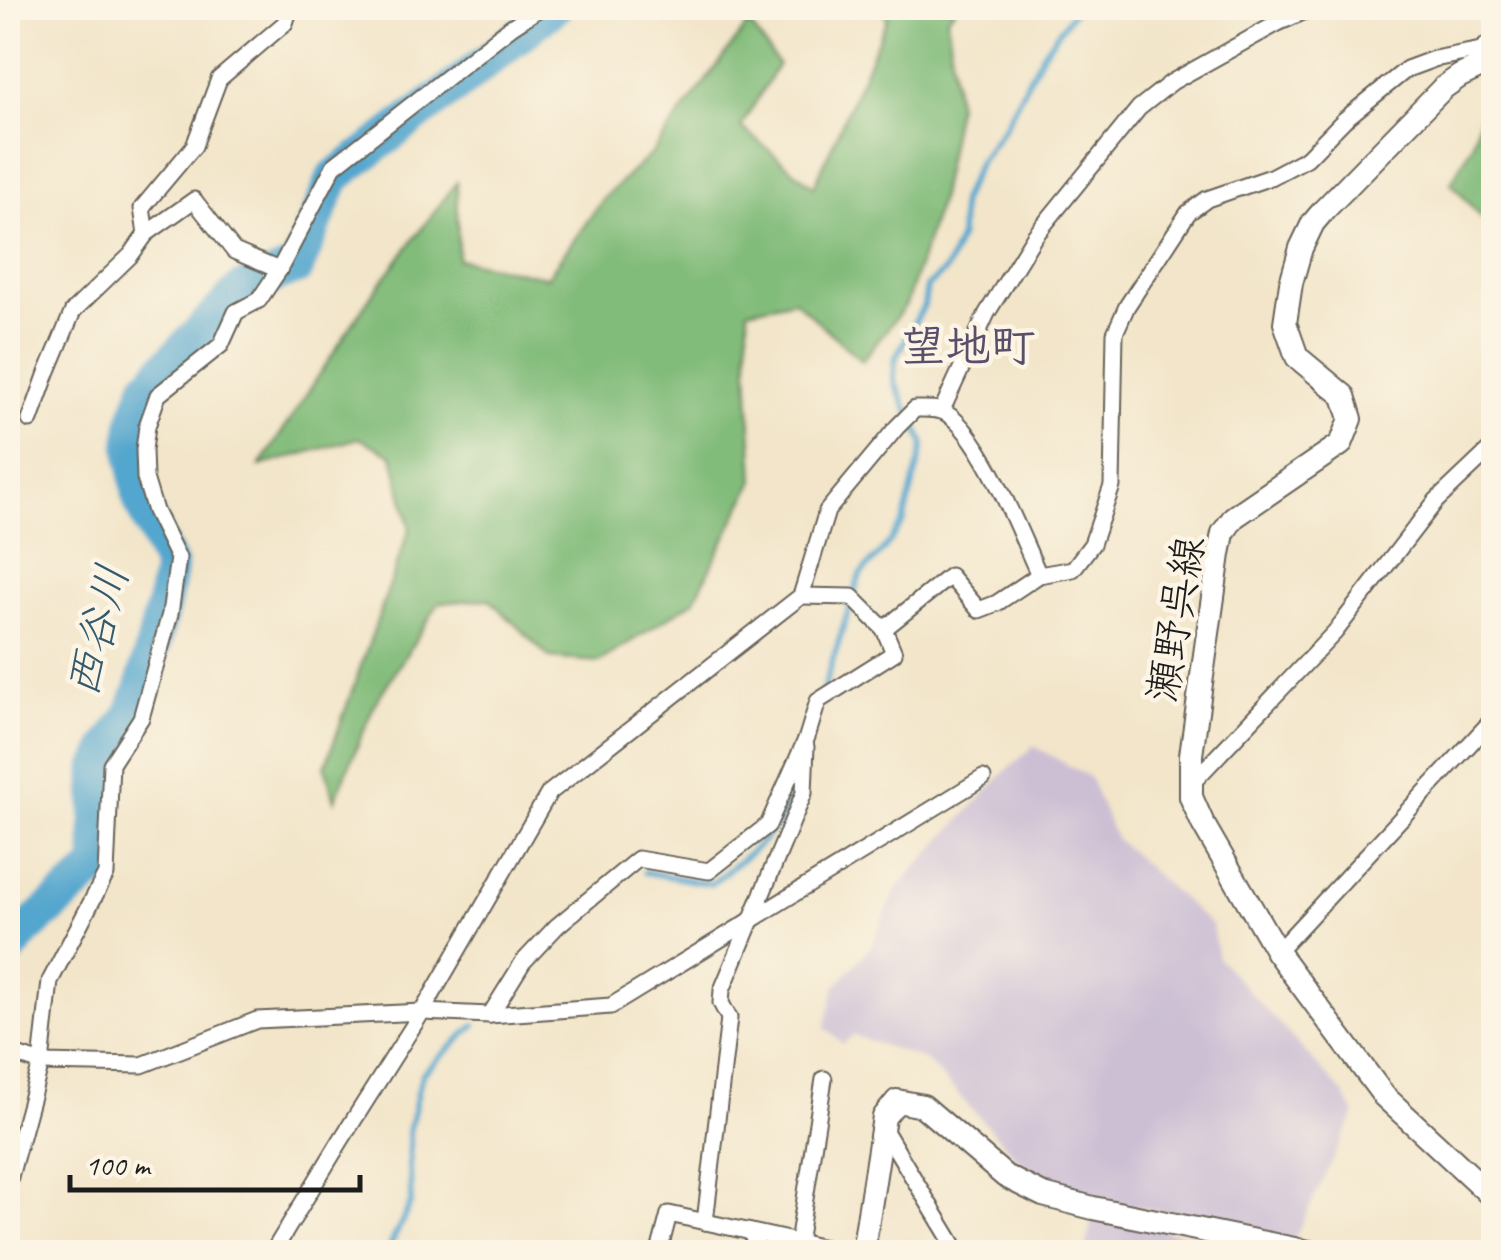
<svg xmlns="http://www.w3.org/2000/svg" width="1501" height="1260" font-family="Caveat,'Klee One',sans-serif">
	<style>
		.industrial { fill: #ccbfd4 }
		.forest { fill: #82bc7a; stroke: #4f6c4b; stroke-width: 2.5 }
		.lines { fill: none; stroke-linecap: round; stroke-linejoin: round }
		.stream { stroke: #52a6ce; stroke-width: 6 }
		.river { stroke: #52a6ce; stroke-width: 35 }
		.minor-casing { stroke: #676259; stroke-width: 19 }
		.secondary-casing { stroke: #676259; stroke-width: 26 }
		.minor { stroke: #fff; stroke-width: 15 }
		.secondary { stroke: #fff; stroke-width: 22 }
		.labels { text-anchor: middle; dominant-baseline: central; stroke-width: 9; stroke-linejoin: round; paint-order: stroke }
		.street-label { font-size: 42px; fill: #1c1c1c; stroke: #fcf5e5 }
		.neighbourhood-label { font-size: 45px; font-weight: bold; fill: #594f6a; stroke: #fcf5e5 }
		.water-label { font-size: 45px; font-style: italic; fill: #345a6c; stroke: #fcf5e5 }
	</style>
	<rect width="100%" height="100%" fill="#fcf5e5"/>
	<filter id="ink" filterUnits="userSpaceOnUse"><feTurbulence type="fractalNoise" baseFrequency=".01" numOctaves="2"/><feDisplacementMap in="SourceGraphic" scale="20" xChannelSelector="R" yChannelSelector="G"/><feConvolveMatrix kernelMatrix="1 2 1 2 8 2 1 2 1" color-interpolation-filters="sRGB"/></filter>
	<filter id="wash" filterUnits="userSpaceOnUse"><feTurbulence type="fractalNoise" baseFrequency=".0048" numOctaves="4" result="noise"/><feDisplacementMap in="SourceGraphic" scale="40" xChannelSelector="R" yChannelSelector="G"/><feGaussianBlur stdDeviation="2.25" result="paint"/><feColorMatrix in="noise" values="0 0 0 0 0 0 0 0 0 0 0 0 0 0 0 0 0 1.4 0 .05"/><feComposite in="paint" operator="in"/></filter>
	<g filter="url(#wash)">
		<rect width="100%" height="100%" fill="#f2e5c9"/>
		<g class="industrial">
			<polygon points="1034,746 1089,777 1115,838 1212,926 1218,958 1344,1094 1355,1114 1294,1239 1072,1193 1019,1160 926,1060 853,1035 843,1044 825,1028 835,987 871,946 897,888 1005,772"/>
			<polygon points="1092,1216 1273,1252 1085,1252"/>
		</g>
		<g class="forest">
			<polygon points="874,8 956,8 947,18 957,107 939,202 906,305 862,361 794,300 748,310 748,371 754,481 694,601 599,662 550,658 489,599 439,603 375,703 335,800 325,767 410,528 393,456 359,438 260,466 370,297 457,182 458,259 547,277 604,198 652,153 749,23 778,64 741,127 814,187 888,17"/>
			<polygon points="1493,86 1493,215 1482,218 1451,183 1472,145 1481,111"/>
		</g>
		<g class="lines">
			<g class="stream">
				<polyline points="822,694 860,575 885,548 903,522 924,444 894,381 895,359 924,305 927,286 946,270 960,237 961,201 979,162 1004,127 1042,54 1076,8"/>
				<polyline points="645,872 711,884 758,846 779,822 786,801"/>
				<polyline points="387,1252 411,1203 409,1132 422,1074 475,1025"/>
			</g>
			<polyline class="river" points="8,952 26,930 96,869 98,861 98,770 109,747 132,714 142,688 164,601 170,566 140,500 132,446 135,420 148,385 241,289 297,267 334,177 457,85 554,8"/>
		</g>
	</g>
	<g filter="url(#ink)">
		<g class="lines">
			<g class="minor-casing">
				<g id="minor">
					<polyline points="146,234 194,200 234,251 279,270"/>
					<polyline points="942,410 987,313 1034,237 1139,108 1172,82 1278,23 1312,8"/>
					<polyline points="30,420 47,373 73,311 131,255 146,234 142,208 194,146 219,79 285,23 290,8"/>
					<polyline points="884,629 950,576 979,610 997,603 1039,575 1073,569 1092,544 1112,486 1115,333 1127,306 1188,213 1207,199 1271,177 1307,158 1344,120 1407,69 1434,59 1481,50 1494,39"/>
					<polyline points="1191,784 1335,632 1436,501 1494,446"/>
					<polyline points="1277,952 1494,718"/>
					<polyline points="490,1015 523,962 557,926 638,859 709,871 768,825 807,737 818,701 894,653 884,629 852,597 801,596"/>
					<polyline points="8,1052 41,1063 142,1065 257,1020 422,1012 490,1015 611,1006 983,778"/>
					<polyline points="882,1126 958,1252"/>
					<polyline points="8,1184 41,1063 50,981 106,874 111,764 141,718 170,614 178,558 155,511 145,478 144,450 147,426 158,395 221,345 236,312 259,300 279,270 334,166 511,27 540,8"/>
					<polyline points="705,1222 729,1018 721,1003 722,990 804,793 806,746"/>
					<polyline points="751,1232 758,1252"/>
					<polyline points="798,1243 824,1079"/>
					<path d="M273,1252L341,1140L422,1012L549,793L801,596L827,511L897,427L915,409C925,409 937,408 946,413C983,436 1020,534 1039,575"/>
					<polyline points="659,1252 669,1214 843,1252"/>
				</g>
			</g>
			<g class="secondary-casing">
				<g id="secondary">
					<polyline points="1494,60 1460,76 1443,88 1324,210 1313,223 1301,248 1291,283 1285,323 1297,357 1344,396 1351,419 1341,444 1234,517 1223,533 1219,554 1191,755 1191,797 1203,824 1277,952 1384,1096 1494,1198"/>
					<polyline points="863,1252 884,1117 897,1101 923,1106 1005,1176 1043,1195 1093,1208 1309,1252"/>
				</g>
			</g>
			<use href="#minor" class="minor"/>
			<use href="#secondary" class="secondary"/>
		</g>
	</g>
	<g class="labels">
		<g class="street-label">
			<text transform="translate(1176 619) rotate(-80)">瀬野呉線</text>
		</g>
		<g class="neighbourhood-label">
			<text x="968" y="346">望地町</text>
		</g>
		<g class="water-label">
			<text transform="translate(98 631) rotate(-76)">西谷川</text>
		</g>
	</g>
	<rect width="1501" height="1260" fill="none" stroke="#fcf5e5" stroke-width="40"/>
	<path d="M70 1175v15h290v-15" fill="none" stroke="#1c1c1c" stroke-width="5"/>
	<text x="85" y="1175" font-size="30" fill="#1c1c1c" stroke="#fcf5e5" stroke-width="8" paint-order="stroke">100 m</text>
</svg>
